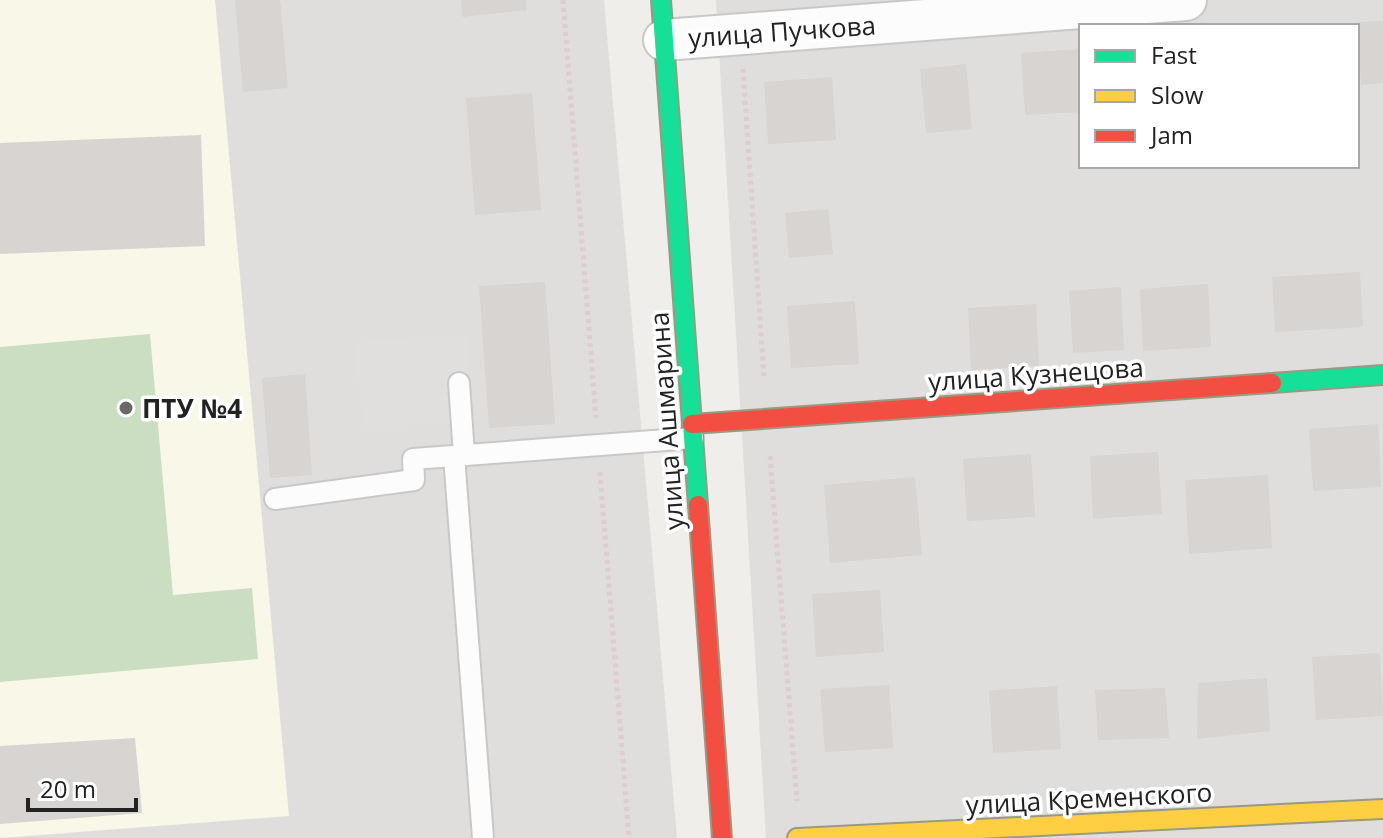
<svg xmlns="http://www.w3.org/2000/svg" width="1383" height="838" font-family="'Open Sans',sans-serif">
	<style>
		.residential { fill: #dfdedc; fill-rule: evenodd }
		.education { fill: #f8f7e8 }
		.forest { fill: #cbdec1 }
		.parking { fill: #e0dfde }
		.building { fill: #d7d4d2 }
		.lines { fill: none; stroke-linecap: round; stroke-linejoin: round }
		.lane-casing { stroke: #c9c8c7; stroke-width: 24 }
		.street-casing { stroke: #c9c8c7; stroke-width: 44 }
		.fast-casing { stroke: #999a82; stroke-width: 22 }
		.slow-casing { stroke: #999a82; stroke-width: 22 }
		.jam-casing { stroke: #999a82; stroke-width: 22 }
		.path { stroke: #dccecd; stroke-width: 5; stroke-dasharray: 4 4; stroke-linecap: butt }
		.lane { stroke: #fdfcfc; stroke-width: 20 }
		.street { stroke: #fdfcfc; stroke-width: 40 }
		.fast { stroke: #16e098; stroke-width: 18 }
		.slow { stroke: #ffcf43; stroke-width: 18 }
		.jam { stroke: #f24e42; stroke-width: 18 }
		.poi-dot { fill: #6a6968; stroke: #fff; stroke-width: 3 }
		.labels { text-anchor: middle; dominant-baseline: central; stroke-width: 7; stroke-linejoin: round; paint-order: stroke }
		.street-label { font-size: 26px; fill: #222; stroke: #fff }
		.poi-label { font-size: 26px; font-weight: bold; fill: #222; stroke: #fff; text-anchor: start }
	</style>
	<rect width="100%" height="100%" fill="#f0eeeb"/>
	<g class="residential">
		<polygon points="0,0 604,0 677,838 0,838"/>
		<path d="M716,0H1383V838H766ZM1081,26H1357V166H1081Z"/>
	</g>
	<polygon class="education" points="0,0 215,0 289,816 0,838"/>
	<polygon class="forest" points="150,334 173,595 252,588 258,659 0,682 0,347"/>
	<polygon class="parking" points="467,336 471,422 362,427 357,342"/>
	<g class="building">
		<polygon points="235,0 280,0 288,88 243,92"/>
		<polygon points="461,0 526,0 527,10 462,17"/>
		<polygon points="1383,21 1383,83 1361,85 1357,22"/>
		<polygon points="1081,49 1081,112 1025,115 1021,53"/>
		<polygon points="966,64 972,129 926,133 920,69"/>
		<polygon points="832,77 836,140 768,144 764,82"/>
		<polygon points="532,93 541,210 475,215 466,98"/>
		<polygon points="201,135 205,246 0,254 0,143"/>
		<polygon points="828,209 833,254 789,258 785,213"/>
		<polygon points="1360,272 1363,327 1275,332 1272,277"/>
		<polygon points="545,282 555,424 489,428 479,286"/>
		<polygon points="1208,284 1211,347 1143,351 1140,289"/>
		<polygon points="1121,287 1124,350 1073,353 1069,291"/>
		<polygon points="855,301 859,364 791,368 787,306"/>
		<polygon points="1036,304 1039,366 971,370 968,308"/>
		<polygon points="305,374 312,475 270,478 262,378"/>
		<polygon points="1378,424 1381,487 1313,491 1309,429"/>
		<polygon points="1158,452 1162,514 1093,519 1090,456"/>
		<polygon points="1031,454 1035,517 967,521 963,459"/>
		<polygon points="1268,475 1272,548 1189,554 1185,480"/>
		<polygon points="915,477 922,555 830,563 824,485"/>
		<polygon points="880,590 884,652 816,657 812,594"/>
		<polygon points="1380,653 1383,716 1316,720 1312,657"/>
		<polygon points="1267,678 1270,731 1197,739 1198,683"/>
		<polygon points="889,685 893,748 825,752 820,689"/>
		<polygon points="1057,686 1061,749 993,753 989,691"/>
		<polygon points="1165,688 1169,738 1098,740 1095,690"/>
		<polygon points="135,738 142,813 0,824 0,746"/>
	</g>
	<g class="lines">
		<g class="lane-casing">
			<g id="lane">
				<polyline points="459,383 464,455"/>
				<polyline points="454,456 483,838"/>
				<polyline points="275,499 414,480 413,459 693,438"/>
			</g>
		</g>
		<g class="street-casing">
			<polyline id="street" points="664,40 1186,0"/>
		</g>
		<g class="fast-casing">
			<g id="fast">
				<polyline points="661,0 698,505"/>
				<polyline points="1272,383 1383,375"/>
			</g>
		</g>
		<g class="slow-casing">
			<polyline id="slow" points="797,838 1383,809"/>
		</g>
		<g class="jam-casing">
			<g id="jam">
				<polyline points="692,424 1272,383"/>
				<polyline points="698,505 722,838"/>
			</g>
		</g>
		<g class="path">
			<polyline points="563,0 596,418"/>
			<polyline points="743,69 764,378"/>
			<polyline points="770,456 797,801"/>
			<polyline points="600,472 629,838"/>
		</g>
		<use href="#lane" class="lane"/>
		<use href="#street" class="street"/>
		<use href="#fast" class="fast"/>
		<use href="#slow" class="slow"/>
		<use href="#jam" class="jam"/>
	</g>
	<circle class="poi-dot" cx="126" cy="408" r="8"/>
	<g class="labels">
		<g class="street-label">
			<text transform="translate(782 31) rotate(-4)">улица Пучкова</text>
			<text transform="translate(1036 374) rotate(-4)">улица Кузнецова</text>
			<text transform="translate(666 421) rotate(-94)">улица Ашмарина</text>
			<text transform="translate(1089 798) rotate(-3)">улица Кременского</text>
		</g>
		<g class="poi-label">
			<text x="142" y="408">ПТУ №4</text>
		</g>
	</g>
	<rect x="1079" y="24" width="280" height="144" fill="#ffffff" stroke="#a7a7a7" stroke-width="2"/>
	<rect x="1095" y="50" width="40" height="12" fill="#16e098" stroke="#a7a7a7" stroke-width="2"/>
	<text x="1151" y="64" font-size="24" fill="#222222">Fast</text>
	<rect x="1095" y="90" width="40" height="12" fill="#ffcf43" stroke="#a7a7a7" stroke-width="2"/>
	<text x="1151" y="104" font-size="24" fill="#222222">Slow</text>
	<rect x="1095" y="130" width="40" height="12" fill="#f24e42" stroke="#a7a7a7" stroke-width="2"/>
	<text x="1151" y="144" font-size="24" fill="#222222">Jam</text>
	<path d="M28 798v12h108v-12" fill="none" stroke="#222222" stroke-width="4"/>
	<text x="40" y="798" font-size="24" fill="#222222" stroke="#ffffff" stroke-width="6" paint-order="stroke">20 m</text>
</svg>
